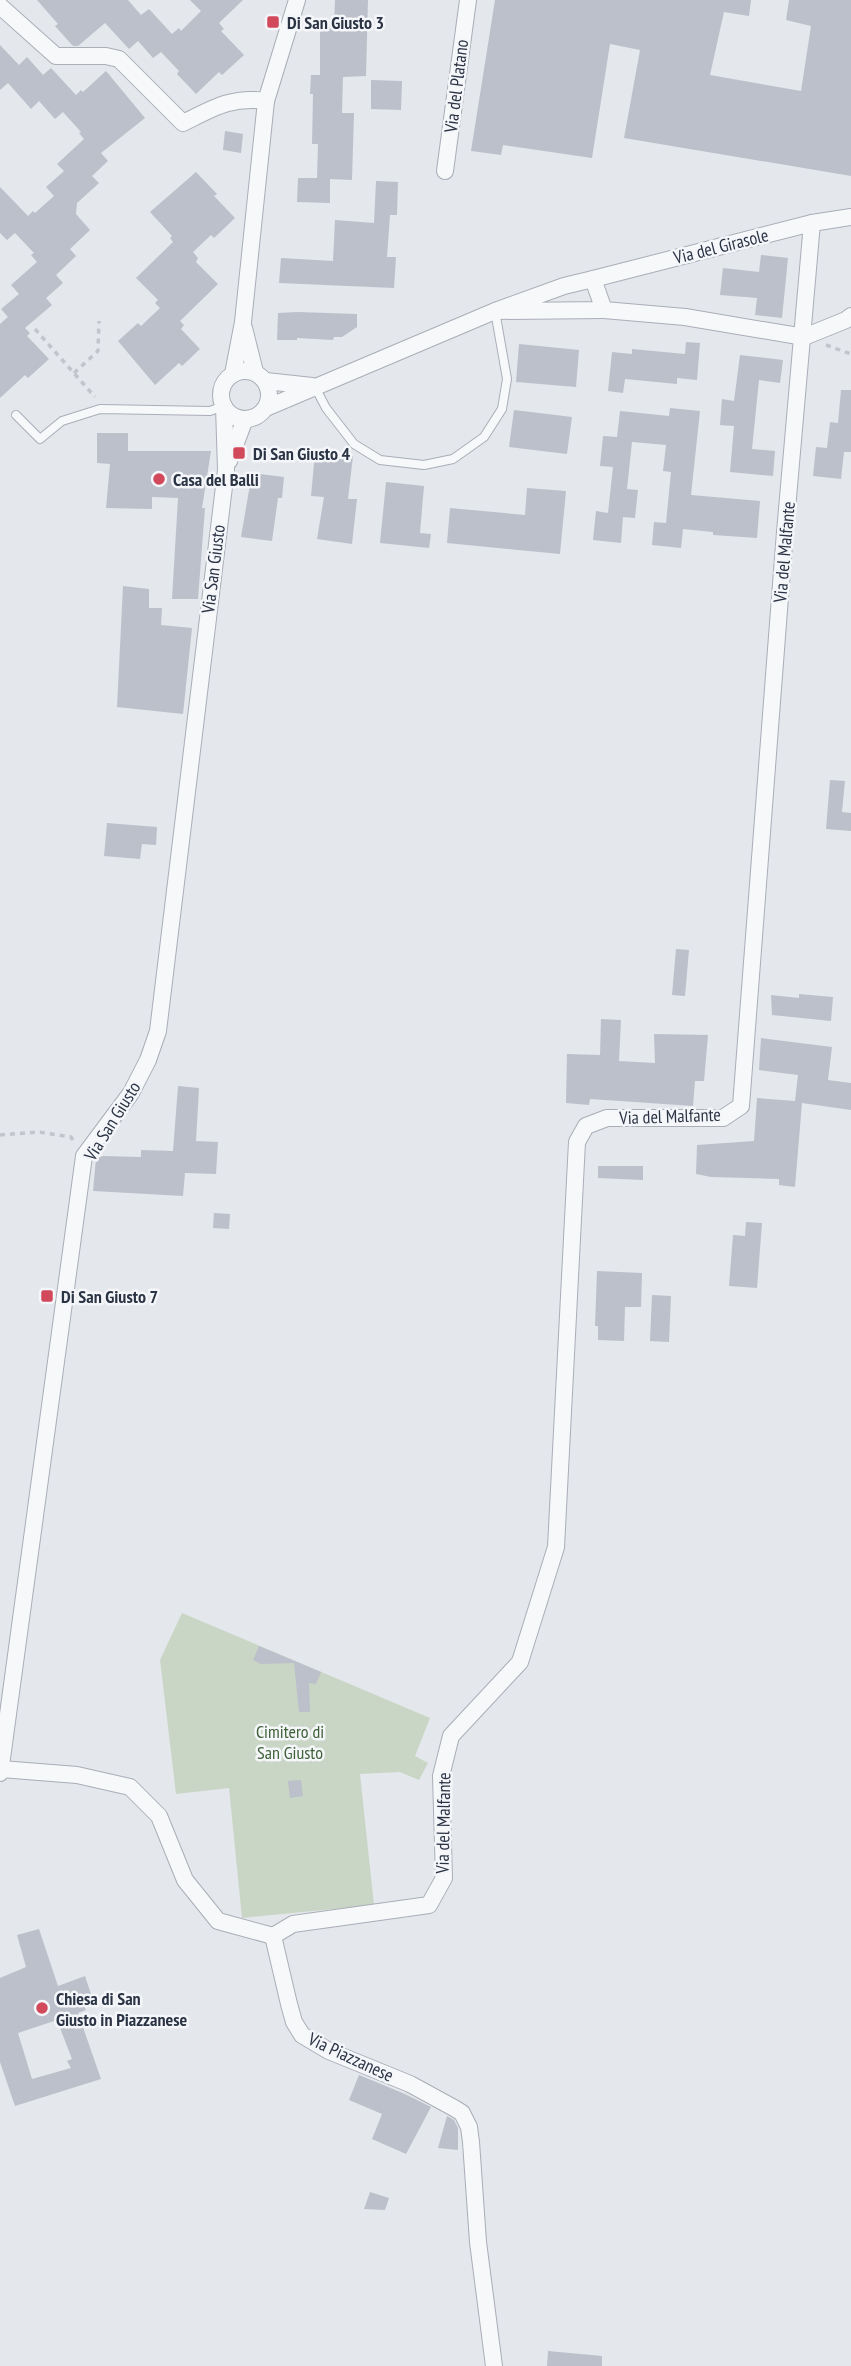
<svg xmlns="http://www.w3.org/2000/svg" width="851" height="2366" font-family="'PT Sans Narrow',sans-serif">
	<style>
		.green { fill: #c9d6c5 }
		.building { fill: #bbc0ca; fill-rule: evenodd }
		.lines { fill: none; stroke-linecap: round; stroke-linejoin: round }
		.lane-casing { stroke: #a9aeb7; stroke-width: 10 }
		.street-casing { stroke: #a9aeb7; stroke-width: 18 }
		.path { stroke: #c2c5cb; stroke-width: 3.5; stroke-dasharray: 5 5; stroke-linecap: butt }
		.lane { stroke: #f7f8fa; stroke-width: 8 }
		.street { stroke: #f7f8fa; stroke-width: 16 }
		.poi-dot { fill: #d1495b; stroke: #f4f6f9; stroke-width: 2.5 }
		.labels { text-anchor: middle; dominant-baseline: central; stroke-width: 5; stroke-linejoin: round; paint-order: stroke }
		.poi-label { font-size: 18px; font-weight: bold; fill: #2b3445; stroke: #f4f6f9; text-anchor: start }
		.street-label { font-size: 18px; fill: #2b3445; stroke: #f4f6f9 }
		.park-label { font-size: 18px; fill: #3f6138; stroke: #f4f6f9 }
	</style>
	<rect width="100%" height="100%" fill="#e4e7ec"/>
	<polygon class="green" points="182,1613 430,1718 415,1756 428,1763 419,1780 400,1772 360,1774 374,1905 242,1918 229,1788 176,1794 160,1660"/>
	<g class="building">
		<polygon points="37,0 128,0 141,15 149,9 172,34 179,28 181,31 201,11 190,0 243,0 219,23 224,29 221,31 244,55 222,75 219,72 196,94 177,74 179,71 161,52 153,58 138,41 129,49 105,23 78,46 73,46 55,26 58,24"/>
		<polygon points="335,0 368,0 366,76 343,77 342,113 354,113 352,180 330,179 330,203 297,202 298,178 317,178 318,144 312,144 313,94 310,94 311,75 320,75 320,24 334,24"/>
		<polygon points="495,0 751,0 749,16 724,12 710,75 801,91 811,26 786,20 789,0 851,0 851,176 624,138 640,50 610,44 592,158 503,145 501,155 471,151"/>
		<polygon points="0,45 19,65 27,57 43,75 51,68 76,95 81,90 83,92 106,71 145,118 101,153 108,161 92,176 99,183 77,203 76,214 90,230 70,249 76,256 56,275 63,283 46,298 52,305 25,328 30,333 27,336 49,359 28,378 25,375 0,398 0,324 8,317 1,309 19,294 11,285 37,262 31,255 34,253 15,233 7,240 0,233 0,187 28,216 33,211 35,213 54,196 46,187 64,171 57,164 84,139 79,133 81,132 63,112 55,119 39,101 31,109 8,83 0,90"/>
		<polygon points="371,80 402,81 401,110 371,109"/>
		<polygon points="225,131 243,134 241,153 223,150"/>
		<polygon points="196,172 217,194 214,196 235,218 214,238 211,235 193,252 198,258 196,262 218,284 180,321 184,325 181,329 200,349 182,366 179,363 155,385 118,341 138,323 141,326 160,308 155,303 158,300 136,278 173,242 170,238 172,236 150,212"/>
		<polygon points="376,181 398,182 397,215 390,215 387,257 396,257 394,288 279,283 281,258 333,261 335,220 374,223"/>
		<polygon points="761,255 788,258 782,318 755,315 757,298 720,295 723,268 759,272"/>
		<polygon points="298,312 357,314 357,327 342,337 334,337 333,340 297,338 297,340 277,340 278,313"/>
		<polygon points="686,342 700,343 697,380 677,378 677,384 625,379 623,393 608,391 612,352 632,354 632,349 685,354"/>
		<polygon points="519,344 579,350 576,387 516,382"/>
		<polygon points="740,355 783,360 780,383 759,380 752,449 775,451 773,476 730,472 734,426 720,425 722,399 734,401"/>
		<polygon points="841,390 851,390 851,452 844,452 841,479 813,476 816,447 827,448 830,422 838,423"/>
		<polygon points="670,408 700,411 691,495 760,501 757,538 713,535 713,532 683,529 681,548 652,545 654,522 666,523 671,472 663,471 666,445 632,442 627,489 638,490 635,518 623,517 621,543 593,540 596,511 608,513 613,467 600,466 603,436 617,437 620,411 669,416"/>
		<polygon points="514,410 572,417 567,454 509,447"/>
		<polygon points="97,433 128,433 128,451 211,451 202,508 205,508 198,599 172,599 178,498 152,497 152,509 106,508 110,464 97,463"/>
		<polygon points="315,453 353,456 348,499 357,499 352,544 317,539 324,497 311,496"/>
		<polygon points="252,473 284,477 282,498 278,498 272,541 241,537"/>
		<polygon points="386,482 424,486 420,533 431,534 429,548 380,543"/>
		<polygon points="527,488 566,491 560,554 447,543 450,508 525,515"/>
		<polygon points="123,586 149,589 149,608 162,608 161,625 192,628 183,714 117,707"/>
		<polygon points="830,780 845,781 842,812 851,813 851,831 826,829"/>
		<polygon points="107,823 157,827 156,845 142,844 140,859 104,856"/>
		<polygon points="676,949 689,950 685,996 672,995"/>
		<polygon points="799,994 833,997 831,1021 772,1015 771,995 799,998"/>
		<polygon points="601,1019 621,1020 619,1061 655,1063 654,1034 708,1035 704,1081 695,1081 693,1106 590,1099 589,1105 566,1103 567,1054 600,1055"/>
		<polygon points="761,1038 832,1047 828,1080 851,1083 851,1110 802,1103 795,1187 779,1185 779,1179 711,1177 696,1174 697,1145 754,1141 757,1098 795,1101 798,1075 759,1070"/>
		<polygon points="178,1086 199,1088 196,1141 218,1142 216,1174 185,1173 183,1196 93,1191 96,1159 103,1156 141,1157 141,1150 173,1151"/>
		<polygon points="598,1166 643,1166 643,1180 598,1178"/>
		<polygon points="214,1213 230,1214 229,1229 213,1228"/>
		<polygon points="746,1222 762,1223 757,1288 729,1286 733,1235 745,1236"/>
		<polygon points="597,1271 642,1273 641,1307 625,1307 624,1341 598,1340 598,1326 595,1326"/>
		<polygon points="652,1295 671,1296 669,1342 650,1341"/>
		<polygon points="259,1646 321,1672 316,1684 309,1683 310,1712 299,1712 294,1663 261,1664 253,1660"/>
		<polygon points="301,1780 303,1796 290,1798 288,1781"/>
		<path d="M39,1929L58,1986L85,1976L92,1997L86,1998L88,2004L84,2006L86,2010L78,2013L101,2079L15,2106L0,2062V1978L26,1967L17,1935ZM57,2020L72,2059L67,2061L71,2068L32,2079L18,2033Z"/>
		<polygon points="359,2075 405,2094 431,2107 406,2154 372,2139 382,2114 349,2100"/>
		<polygon points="447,2116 454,2120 458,2128 458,2150 438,2148"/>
		<polygon points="370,2192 389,2198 385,2210 364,2209"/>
		<polygon points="548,2351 602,2356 602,2366 547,2366"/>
	</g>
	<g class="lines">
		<g class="lane-casing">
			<g id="lane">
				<polyline points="315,387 326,408 354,444 380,460 424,465 453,459 484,437 502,409 507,379 495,311"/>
				<polyline points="16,415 40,439 62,421 100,409 210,411 224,406"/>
			</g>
		</g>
		<g class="street-casing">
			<g id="street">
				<path d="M0,6L56,56H106L119,59L183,123C213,108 232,96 266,101"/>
				<polyline points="445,171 468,0"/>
				<polyline points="593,279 812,223 851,217"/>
				<polyline points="604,310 685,317 804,337"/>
				<polyline points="244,328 255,372"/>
				<polyline points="804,337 846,320 851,316"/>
				<circle cx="245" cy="395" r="24"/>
				<polyline points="233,374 243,322 266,101 297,0"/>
				<polyline points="266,381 312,386"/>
				<polyline points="266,408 495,311 564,286 593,279 604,310 495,311"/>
				<polyline points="229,461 245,419"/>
				<polyline points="1,1769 77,1775 130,1787 159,1816 185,1880 218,1921 273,1936"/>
				<polyline points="0,1773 84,1156 131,1093 148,1060 158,1031 226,470 224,406"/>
				<polyline points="273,1936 293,1924 429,1905 444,1878 441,1776 451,1736 520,1662 556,1547 577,1142 586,1126 607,1118 723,1118 741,1106 785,532 812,223"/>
				<polyline points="273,1936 289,2004 294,2022 302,2035 329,2051 410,2084 454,2108 462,2113 469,2127 471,2142 478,2242 494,2366"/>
			</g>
		</g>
		<g class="path">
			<polyline points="35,329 95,397"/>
			<polyline points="826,345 851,354"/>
			<polyline points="74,373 98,351 99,321"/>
			<polyline points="0,1135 39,1132 71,1137 75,1143"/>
		</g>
		<use href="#lane" class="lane"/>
		<use href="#street" class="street"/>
	</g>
	<g class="poi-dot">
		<rect x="266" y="15" width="14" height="14" rx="3.5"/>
		<rect x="232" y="446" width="14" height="14" rx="3.5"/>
		<circle cx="159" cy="479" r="7"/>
		<rect x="40" y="1289" width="14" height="14" rx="3.5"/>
		<circle cx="42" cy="2008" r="7"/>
	</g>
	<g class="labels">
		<g class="poi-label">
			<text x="287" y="22">Di San Giusto 3</text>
			<text x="253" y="453">Di San Giusto 4</text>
			<text x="173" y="479">Casa del Balli</text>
			<text x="61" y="1296">Di San Giusto 7</text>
			<text x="56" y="1998">Chiesa di San<tspan x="56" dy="21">Giusto in Piazzanese</tspan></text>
		</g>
		<g class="street-label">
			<text transform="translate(456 86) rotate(-83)">Via del Platano</text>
			<text transform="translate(721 246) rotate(-14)">Via del Girasole</text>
			<text transform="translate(784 552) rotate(-85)">Via del Malfante</text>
			<text transform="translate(213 569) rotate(-83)">Via San Giusto</text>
			<text transform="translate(670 1116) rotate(-2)">Via del Malfante</text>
			<text transform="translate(112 1121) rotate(-58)">Via San Giusto</text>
			<text transform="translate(443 1823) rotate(-89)">Via del Malfante</text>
			<text transform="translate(351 2057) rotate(25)">Via Piazzanese</text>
		</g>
		<g class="park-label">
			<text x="290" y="1731">Cimitero di<tspan x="290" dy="21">San Giusto</tspan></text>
		</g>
	</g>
</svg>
